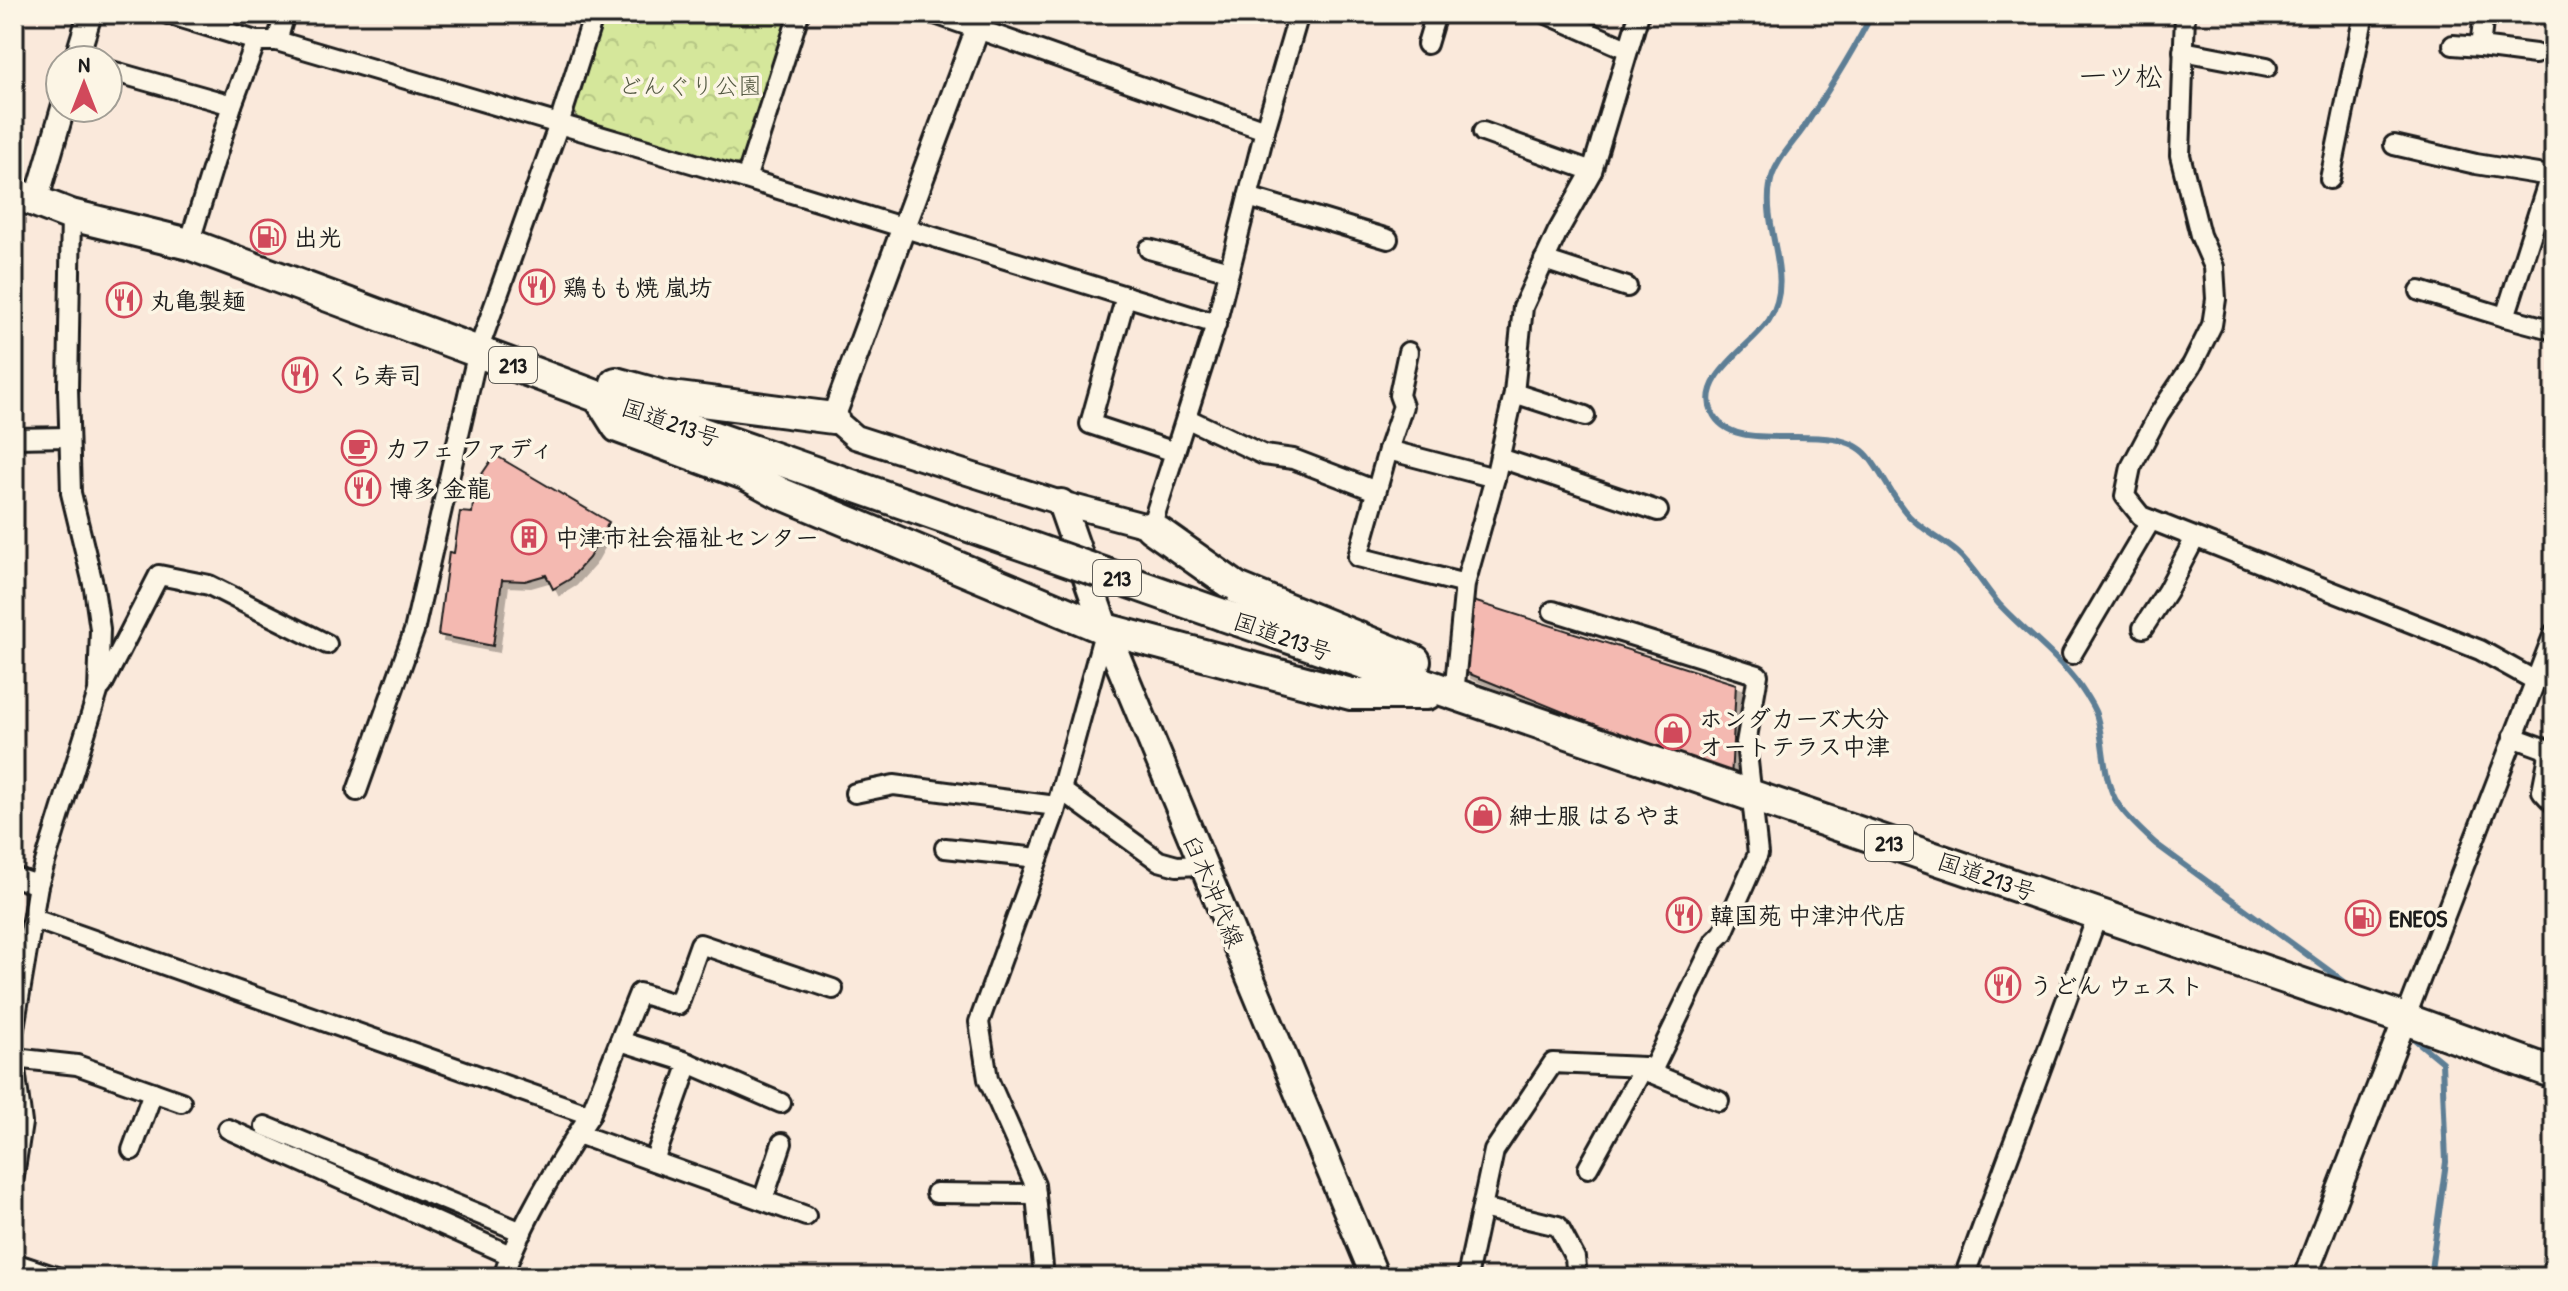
<svg xmlns="http://www.w3.org/2000/svg" width="2568" height="1291" font-family="'Patrick Hand','Klee One',sans-serif">
	<style>
		.park { fill: url(#park-crowns); stroke: #78825c; stroke-width: 2 }
		.lines { fill: none; stroke-linecap: round; stroke-linejoin: round }
		.stream { stroke: #5d7e95; stroke-width: 6 }
		.building { fill: #f4b9b1; stroke: #1c1c1c; stroke-width: 2; filter: url(#shadow) }
		.minor-casing { stroke: #1c1c1c; stroke-width: 24 }
		.tertiary-casing { stroke: #1c1c1c; stroke-width: 28 }
		.secondary-casing { stroke: #1c1c1c; stroke-width: 32 }
		.trunk-casing { stroke: #1c1c1c; stroke-width: 36 }
		.minor { stroke: #fcf5e5; stroke-width: 18 }
		.tertiary { stroke: #fcf5e5; stroke-width: 22 }
		.secondary { stroke: #fcf5e5; stroke-width: 26 }
		.trunk { stroke: #fcf5e5; stroke-width: 30 }
		.trunk-bridge-casing { stroke: #1c1c1c; stroke-width: 36; stroke-linecap: butt }
		.trunk-bridge { stroke: #fcf5e5; stroke-width: 30 }
		.labels { text-anchor: middle; dominant-baseline: central; stroke-width: 7; stroke-linejoin: round; paint-order: stroke }
		.shield { fill: #fcf5e5; stroke: #5f5d58; stroke-width: 2 }
		.shield-label { font-size: 22px; font-weight: bold; fill: #1c1c1c }
		.park-label { font-size: 24px; fill: #545942; stroke: #fcf5e5 }
		.poi-label { font-size: 24px; font-weight: bold; fill: #1c1c1c; stroke: #fcf5e5; text-anchor: start }
		.street-label { font-size: 24px; fill: #1c1c1c; stroke: #fcf5e5 }
		.quarter-label { font-size: 28px; fill: #1c1c1c; stroke: #fcf5e5 }
	</style>
	<defs>
		<pattern id="park-crowns" width="20" height="18" patternUnits="userSpaceOnUse" patternTransform="scale(2)"><rect width="20" height="18" fill="#d5e79b"/><path d="M2 6a3 3 0 1 1 6 0M12 15a3 3 0 1 1 6 0" fill="none" stroke="#b6c685"/></pattern>
		<filter id="shadow"><feDropShadow dx="6" dy="6" stdDeviation="0" flood-color="#0004"/></filter>
	</defs>
	<rect width="100%" height="100%" fill="#fae9db"/>
	<filter id="ink" filterUnits="userSpaceOnUse"><feTurbulence type="fractalNoise" baseFrequency=".0125" numOctaves="2"/><feDisplacementMap in="SourceGraphic" scale="16" xChannelSelector="R" yChannelSelector="G"/><feConvolveMatrix kernelMatrix="1 2 1 2 8 2 1 2 1" color-interpolation-filters="sRGB"/></filter>
	<g filter="url(#ink)">
		<polygon class="park" points="604,14 793,14 742,162 726,169 579,124 573,106"/>
		<g class="lines">
			<g class="stream">
				<path d="M1872,14C1853,52 1830,88 1807,123C1795,142 1773,162 1770,185C1762,231 1796,278 1769,320C1753,345 1696,377 1712,412C1734,461 1833,415 1868,456C1883,474 1892,498 1909,516C1922,530 1942,539 1957,552C1974,567 1984,587 1999,604C2025,632 2056,654 2079,685C2085,694 2094,706 2097,717C2105,745 2102,779 2118,804C2128,819 2143,832 2156,844L2350,986"/>
				<polyline points="2408,1034 2442,1062 2446,1162 2430,1277"/>
			</g>
		</g>
		<g class="building">
			<polygon points="495,455 609,522 589,558 570,579 553,589 546,575 525,581 502,580 493,646 438,635 449,552 454,553 460,512 472,513 475,484"/>
			<polygon points="1470,600 1736,684 1731,780 1465,672"/>
		</g>
		<g class="lines">
			<g class="minor-casing">
				<g id="minor">
					<polyline points="168,14 256,41 277,41 746,179 1216,324"/>
					<polyline points="935,14 1265,130"/>
					<polyline points="1547,14 1627,49"/>
					<polyline points="2185,14 2180,155 2200,235 2214,267 2216,299 2212,325 2192,365 2159,414 2131,467 2125,496 2141,516 2480,650 2534,680"/>
					<polyline points="2484,14 2480,47 2535,54"/>
					<polyline points="277,41 285,14"/>
					<polyline points="1427,44 1436,14"/>
					<polyline points="2453,45 2480,47"/>
					<polyline points="2183,51 2267,67"/>
					<polyline points="108,70 232,105"/>
					<polyline points="1483,132 1592,171"/>
					<polyline points="2394,145 2476,164 2550,176"/>
					<polyline points="2554,176 2550,176 2505,317 2554,330"/>
					<polyline points="746,179 799,14"/>
					<polyline points="2330,179 2364,14"/>
					<polyline points="1248,197 1388,239"/>
					<polyline points="189,244 232,105 256,41"/>
					<polyline points="1149,249 1229,271"/>
					<polyline points="1544,260 1627,287"/>
					<polyline points="2420,291 2505,317"/>
					<polyline points="1126,296 1090,424 1175,452"/>
					<polyline points="1514,393 1585,416"/>
					<polyline points="1186,418 1264,455 1293,459 1376,491"/>
					<polyline points="14,438 69,437"/>
					<polyline points="1388,450 1403,406 1399,395 1408,352"/>
					<polyline points="1500,458 1658,511"/>
					<polyline points="1151,527 1216,324 1265,130 1299,14"/>
					<polyline points="1465,584 1358,557 1388,450 1495,478"/>
					<polyline points="2143,628 2167,591 2195,538"/>
					<polyline points="2072,654 2151,520"/>
					<polyline points="102,686 159,575 209,585 327,644"/>
					<polyline points="1454,694 1465,584 1495,478 1514,393 1523,307 1557,233 1592,171 1639,14"/>
					<polyline points="2513,737 2543,748 2549,755 2542,791 2554,804"/>
					<polyline points="1061,790 1159,861 1177,866 1203,865"/>
					<polyline points="357,791 414,631 478,351 559,124 594,14"/>
					<polyline points="855,793 894,785 1056,806"/>
					<polyline points="945,848 1038,858"/>
					<polyline points="14,877 38,885"/>
					<path d="M34,919L590,1115C560,1160 519,1226 503,1277"/>
					<polyline points="2405,1019 2554,633"/>
					<polyline points="14,1028 38,885 98,692 100,629 94,588 71,493 68,389 71,215"/>
					<polyline points="620,1041 684,1061 781,1103"/>
					<polyline points="14,1058 77,1065 181,1102"/>
					<polyline points="14,1061 22,1123 14,1176"/>
					<polyline points="1651,1073 1719,1101"/>
					<polyline points="590,1115 639,993 678,1005 700,944 833,989"/>
					<polyline points="265,1126 522,1232"/>
					<polyline points="228,1129 510,1255"/>
					<polyline points="578,1134 806,1216"/>
					<polyline points="132,1150 153,1092"/>
					<polyline points="654,1161 689,1063"/>
					<polyline points="1588,1168 1644,1067"/>
					<polyline points="936,1193 1036,1194"/>
					<polyline points="763,1200 782,1143"/>
					<polyline points="1482,1208 1558,1226 1575,1258 1577,1277"/>
					<polyline points="14,1263 56,1277"/>
					<polyline points="1044,1277 1035,1185 988,1079 979,1022 1055,812 1105,629"/>
					<polyline points="1467,1277 1494,1151 1553,1063 1644,1067 1651,1073 1715,941 1723,933 1758,854 1746,743 1758,675 1553,611"/>
					<polyline points="1964,1277 2098,914"/>
				</g>
			</g>
			<g class="tertiary-casing">
				<g id="tertiary">
					<polyline points="983,14 833,418 855,437 1061,503 1151,527"/>
					<polyline points="76,60 90,14"/>
					<polyline points="36,202 63,108"/>
					<polyline points="2305,1277 2405,1019"/>
				</g>
			</g>
			<g class="secondary-casing">
				<polyline id="secondary" points="1061,503 1105,629 1375,1277"/>
			</g>
			<g class="trunk-casing">
				<g id="trunk">
					<polyline points="14,193 71,215 189,244 599,397 1012,541"/>
					<polyline points="616,383 663,396 833,418"/>
					<polyline points="599,397 618,427 745,474 780,493 1105,629 1351,694 1427,694"/>
					<polyline points="1151,527 1237,588 1415,661"/>
					<polyline points="1223,615 2405,1019 2554,1073"/>
				</g>
			</g>
			<use href="#minor" class="minor"/>
			<use href="#tertiary" class="tertiary"/>
			<use href="#secondary" class="secondary"/>
			<use href="#trunk" class="trunk"/>
			<g class="trunk-bridge-casing">
				<polyline id="trunk-bridge" points="1012,541 1223,615"/>
			</g>
			<use href="#trunk-bridge" class="trunk-bridge"/>
		</g>
	</g>
	<defs>
		<g id="fuel-ring" transform="scale(1.8)"><circle r="9.5" fill="#fcf5e5" stroke="#d1495b" stroke-width="1.5"/><path d="M-5.5-6h7V0h2V4h1.3V-2.5L3-4.5l.8-.8L6-3V5H2.5V1h-1V6h-7ZM-4.2-4.7v3.2H.2V-4.7Z" fill="#d1495b"/></g>
		<g id="restaurant-ring" transform="scale(1.8)"><circle r="9.5" fill="#fcf5e5" stroke="#d1495b" stroke-width="1.5"/><path d="M-5-6h1v4h1v-4h1v4h1v-4h1v5L-1.5 .5V6h-2V.5L-5-1ZM5-6V6H3V1.5H1.5Q1.5-4 5-6Z" fill="#d1495b"/></g>
		<g id="cafe-ring" transform="scale(1.8)"><circle r="9.5" fill="#fcf5e5" stroke="#d1495b" stroke-width="1.5"/><path d="M-5.5-4.5H6V0H3Q3 3.5 0 3.5H-2.5Q-5.5 3.5-5.5 0ZM3-3.2v2h1.7v-2ZM-6 4.5H4V6H-6Z" fill="#d1495b"/></g>
		<g id="building-ring" transform="scale(1.8)"><circle r="9.5" fill="#fcf5e5" stroke="#d1495b" stroke-width="1.5"/><path d="M-4-6H4V6H1V3H-1V6H-4ZM-2.5-4.3h1.7v1.8h-1.7ZM.8-4.3h1.7v1.8H.8ZM-2.5-1h1.7V.8h-1.7ZM.8-1h1.7V.8H.8Z" fill="#d1495b"/></g>
		<g id="shop-ring" transform="scale(1.8)"><circle r="9.5" fill="#fcf5e5" stroke="#d1495b" stroke-width="1.5"/><path d="M-5-2.5h2.3a2.7 3.5 0 0 1 5.4 0H5L5.5 6h-11ZM-1.5-2.5h3a1.5 2.3 0 0 0-3 0Z" fill="#d1495b"/></g>
	</defs>
	<g fill-rule="evenodd">
		<use href="#fuel-ring" x="268" y="237"/>
		<use href="#restaurant-ring" x="537" y="287"/>
		<use href="#restaurant-ring" x="124" y="300"/>
		<use href="#restaurant-ring" x="300" y="375"/>
		<use href="#cafe-ring" x="359" y="448"/>
		<use href="#restaurant-ring" x="363" y="488"/>
		<use href="#building-ring" x="529" y="537"/>
		<use href="#shop-ring" x="1673" y="732"/>
		<use href="#shop-ring" x="1483" y="815"/>
		<use href="#restaurant-ring" x="1684" y="915"/>
		<use href="#fuel-ring" x="2363" y="918"/>
		<use href="#restaurant-ring" x="2003" y="985"/>
	</g>
	<g class="labels">
		<g class="shield">
			<rect x="489" y="347" width="48" height="36" rx="6"/>
			<rect x="1093" y="560" width="48" height="36" rx="6"/>
			<rect x="1865" y="825" width="48" height="36" rx="6"/>
		</g>
		<g class="shield-label">
			<text x="513" y="365">213</text>
			<text x="1117" y="578">213</text>
			<text x="1889" y="843">213</text>
		</g>
		<g class="park-label">
			<text x="690" y="85">どんぐり公園</text>
		</g>
		<g class="poi-label">
			<text x="294" y="237">出光</text>
			<text x="563" y="287">鶏もも焼 嵐坊</text>
			<text x="150" y="300">丸亀製麺</text>
			<text x="326" y="375">くら寿司</text>
			<text x="385" y="448">カフェ ファディ</text>
			<text x="389" y="488">博多 金龍</text>
			<text x="555" y="537">中津市社会福祉センター</text>
			<text x="1699" y="718">ホンダカーズ大分<tspan x="1699" dy="28">オートテラス中津</tspan></text>
			<text x="1509" y="815">紳士服 はるやま</text>
			<text x="1710" y="915">韓国苑 中津沖代店</text>
			<text x="2389" y="918">ENEOS</text>
			<text x="2029" y="985">うどん ウェスト</text>
		</g>
		<g class="street-label">
			<text transform="translate(671 422) rotate(19)">国道213号</text>
			<text transform="translate(1283 636) rotate(19)">国道213号</text>
			<text transform="translate(1987 876) rotate(19)">国道213号</text>
			<text transform="translate(1214 891) rotate(67)">臼木沖代線</text>
		</g>
		<g class="quarter-label">
			<text x="2121" y="76">一ツ松</text>
		</g>
	</g>
	<rect width="2568" height="1291" fill="none" stroke="#fcf5e5" stroke-width="48"/>
	<rect x="24" y="24" width="2520" height="1243" fill="none" stroke="#1c1c1c" stroke-width="3" filter="url(#ink)"/>
	<g transform="translate(84 84)"><circle r="38" fill="#fcf5e5" stroke="#a29e95" stroke-width="2"/>
	<path d="M0-6L14 30L0 20L-14 30Z" fill="#d1495b"/>
	<text y="-12" font-size="22" font-weight="bold" text-anchor="middle" fill="#1c1c1c">N</text>
	</g>
</svg>
